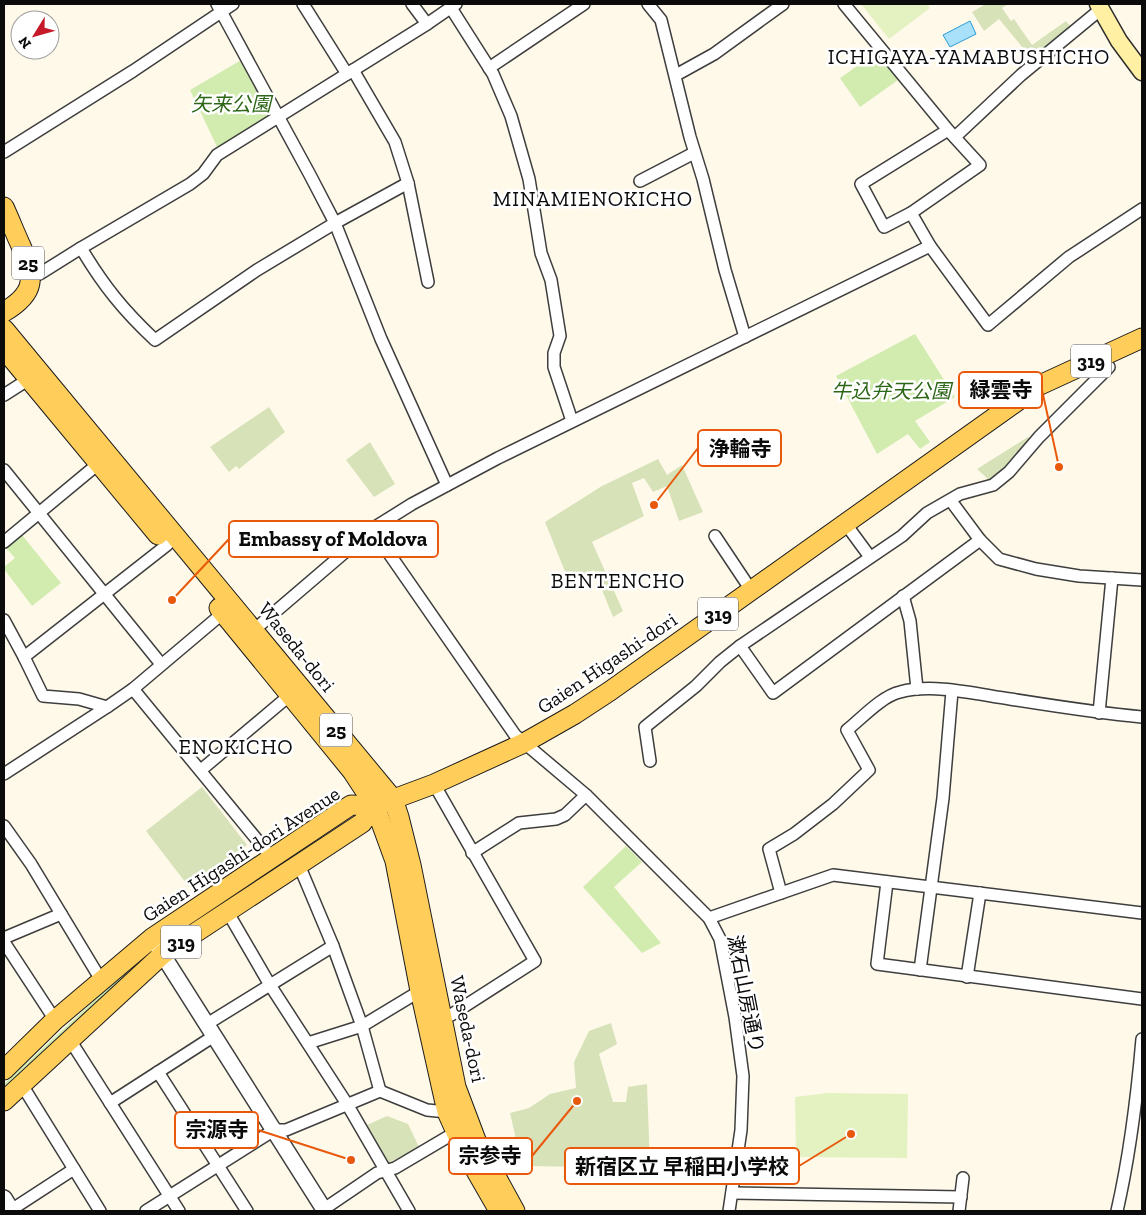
<svg xmlns="http://www.w3.org/2000/svg" width="1146" height="1215" font-family="'Zilla Slab','Noto Sans JP',serif">
	<style>
		.green { fill: #d2ecb0 }
		.cemetery { fill: #d7e2b9 }
		.pitch { fill: #e4f2c2 }
		.water { fill: #a9e1fb; stroke: #2a9cd8 }
		.lines { fill: none; stroke-linecap: round; stroke-linejoin: round }
		.minor-casing { stroke: #3e3e3e; stroke-width: 14 }
		.tertiary-casing { stroke: #3e3e3e; stroke-width: 18 }
		.secondary-casing { stroke: #2d2d2d; stroke-width: 19 }
		.primary-casing { stroke: #1c1c1c; stroke-width: 21 }
		.minor { stroke: #fff; stroke-width: 11 }
		.tertiary { stroke: #fff; stroke-width: 15 }
		.secondary { stroke: #fff0a4; stroke-width: 16 }
		.primary { stroke: #ffcd59; stroke-width: 19 }
		.labels { text-anchor: middle; dominant-baseline: central; stroke-width: 5; stroke-linejoin: round; paint-order: stroke }
		.shield { fill: #fff; stroke: #545454; stroke-width: 1 }
		.shield-label { font-size: 19px; font-weight: bold; fill: #0b0b0b }
		.park-label { font-size: 20px; font-style: italic; fill: #2c6717; stroke: #fff }
		.street-label { font-size: 20px; fill: #0b0b0b; stroke: #fff }
		.neighbourhood-label { font-size: 21px; letter-spacing: 1px; fill: #0b0b0b; stroke: #fff }
		.leader { fill: none; stroke: #e8590c; stroke-width: 2 }
		.callout-dot { fill: #e8590c; stroke: #fff; stroke-width: 2 }
		.callout { fill: #fff; stroke: #e8590c; stroke-width: 2 }
		.callout-label { font-size: 21px; text-anchor: middle; font-weight: bold; fill: #0b0b0b }
	</style>
	<rect width="100%" height="100%" fill="#fff9e9"/>
	<g class="green">
		<polygon points="876,53 898,80 860,107 840,78"/>
		<polygon points="243,59 271,117 218,149 190,90"/>
		<polygon points="915,334 955,397 915,421 930,442 920,449 908,434 877,454 836,376"/>
		<polygon points="22,535 61,583 32,606 4,569 4,567 15,558 6,548"/>
		<polygon points="626,846 642,862 614,887 661,943 642,953 583,887"/>
		<polygon points="137,961 139,963 4,1087 4,1084"/>
	</g>
	<g class="cemetery">
		<polygon points="986,4 1008,4 1002,8 1011,21 1014,19 1032,45 1066,21 1070,26 1032,59 999,19 984,31 972,12"/>
		<polygon points="269,407 285,432 239,469 236,466 229,472 210,447"/>
		<polygon points="1028,437 1032,442 1001,474 990,481 977,469"/>
		<polygon points="370,442 395,484 374,497 346,460"/>
		<polygon points="658,459 667,475 682,465 703,512 679,521 667,486 653,492 644,478 632,483 644,516 592,542 623,611 613,617 594,570 568,579 545,522 602,486"/>
		<polygon points="202,787 247,845 189,887 146,831"/>
		<polygon points="611,1023 617,1044 599,1054 613,1102 626,1102 628,1087 647,1084 650,1165 617,1164 586,1167 522,1166 510,1113 529,1108 550,1094 576,1088 574,1062 589,1031"/>
		<polygon points="387,1116 408,1124 419,1147 388,1163 367,1125"/>
	</g>
	<g class="pitch">
		<polygon points="861,4 927,4 930,8 889,39"/>
		<polygon points="827,1093 908,1094 907,1158 796,1157 795,1097"/>
	</g>
	<polygon class="water" points="970,21 976,34 950,47 943,35"/>
	<g class="lines">
		<g class="minor-casing">
			<g id="minor">
				<polyline points="217,4 310,175 335,223 381,339 447,485"/>
				<polyline points="303,4 347,74"/>
				<polyline points="412,4 427,24"/>
				<polyline points="648,4 661,20 690,137 703,179 725,270 745,337"/>
				<polyline points="844,4 948,130 980,165 911,213 884,227 861,184 948,130"/>
				<polyline points="451,8 493,74 511,116 529,179 541,253 551,280 560,336 554,353 554,367 572,421"/>
				<polyline points="489,68 584,4"/>
				<polyline points="353,70 395,142 408,183 428,282"/>
				<polyline points="676,75 714,54 783,4"/>
				<polyline points="955,137 1021,75 1101,9"/>
				<polyline points="4,152 133,71 233,4"/>
				<polyline points="640,181 694,153"/>
				<polyline points="911,213 930,246 988,325 1069,257 1142,209"/>
				<path d="M81,248C103,285 123,310 155,340L257,270L335,223L408,183"/>
				<polyline points="32,277 41,273 81,248 190,184 203,174 217,155 427,24 456,4"/>
				<polyline points="4,395 29,379"/>
				<polyline points="4,470 161,664"/>
				<polyline points="951,501 980,540 999,559 1036,569 1079,576 1142,580"/>
				<polyline points="845,523 870,557"/>
				<polyline points="372,529 515,735 586,795 709,918 720,939 735,1017 743,1076 741,1130 729,1211"/>
				<polyline points="715,536 751,590"/>
				<polyline points="4,542 98,464"/>
				<polyline points="903,596 910,621 917,689"/>
				<polyline points="4,620 24,657 43,696 79,699 107,707"/>
				<polyline points="254,630 372,529 412,504 498,458 930,246"/>
				<polyline points="740,646 773,693 980,540"/>
				<polyline points="24,657 167,545"/>
				<polyline points="133,689 272,858"/>
				<polyline points="1099,713 1112,578"/>
				<polyline points="650,761 645,727 696,686 720,662 740,646 902,536 927,513 960,494 993,485 1009,472 1039,437 1109,367"/>
				<polyline points="201,770 290,695"/>
				<polyline points="4,774 107,707 133,689 223,613"/>
				<polyline points="434,784 535,961 451,1015 443,1018"/>
				<polyline points="4,826 31,864 101,980"/>
				<polyline points="472,853 519,823 556,819 565,815 586,795"/>
				<polyline points="299,865 333,946 362,1026 380,1091"/>
				<polyline points="887,882 877,964 1142,999"/>
				<path d="M781,893L769,849L794,834L833,804L869,770L847,730C862,718 882,696 900,692C933,683 976,694 1010,699C1054,706 1098,713 1142,717"/>
				<polyline points="227,911 270,985 347,1104 409,1211"/>
				<polyline points="709,918 833,875 1142,913"/>
				<polyline points="4,938 61,914"/>
				<polyline points="4,942 55,1020"/>
				<polyline points="920,970 943,798 952,691"/>
				<polyline points="967,977 980,893"/>
				<polyline points="207,1024 333,946"/>
				<polyline points="70,1040 179,1211"/>
				<polyline points="308,1043 362,1026 420,991"/>
				<polyline points="158,1072 247,1211"/>
				<polyline points="22,1085 100,1211"/>
				<polyline points="110,1103 214,1036"/>
				<polyline points="732,1193 961,1197"/>
				<polyline points="324,1209 377,1173 395,1168 456,1132"/>
				<polyline points="11,1210 74,1169"/>
				<polyline points="146,1211 274,1130 286,1130 380,1091 427,1110 447,1112"/>
				<polyline points="959,1211 963,1178"/>
				<path d="M1117,1211C1130,1154 1137,1097 1142,1039"/>
			</g>
		</g>
		<g class="tertiary-casing">
			<g id="tertiary">
				<polyline points="152,938 325,1211"/>
				<polyline points="4,1198 12,1211"/>
			</g>
		</g>
		<g class="secondary-casing">
			<polyline id="secondary" points="1098,4 1119,41 1142,72"/>
		</g>
		<g class="primary-casing">
			<g id="primary">
				<path d="M4,207C10,220 15,233 21,246C35,278 36,293 4,312"/>
				<polyline points="4,329 393,799 399,817 411,865 456,1087 476,1140 515,1211"/>
				<polyline points="4,349 158,535"/>
				<polyline points="219,608 352,771 375,806 395,861 420,991 447,1112 464,1150 499,1211"/>
				<polyline points="4,1070 55,1020 152,938 351,805 375,806 434,784 524,743 575,714 610,691 1040,385 1142,338"/>
				<polyline points="4,1101 163,954 362,823 375,806"/>
			</g>
		</g>
		<use href="#minor" class="minor"/>
		<use href="#tertiary" class="tertiary"/>
		<use href="#secondary" class="secondary"/>
		<use href="#primary" class="primary"/>
	</g>
	<g class="labels">
		<g class="shield">
			<rect x="12" y="246.5" width="32" height="33" rx="4"/>
			<rect x="1071" y="344.5" width="40" height="33" rx="4"/>
			<rect x="698" y="597.5" width="40" height="33" rx="4"/>
			<rect x="320" y="713.5" width="32" height="33" rx="4"/>
			<rect x="161" y="925.5" width="40" height="33" rx="4"/>
		</g>
		<g class="shield-label">
			<text x="28" y="263">25</text>
			<text x="1091" y="361">319</text>
			<text x="718" y="614">319</text>
			<text x="336" y="730">25</text>
			<text x="181" y="942">319</text>
		</g>
		<g class="park-label">
			<text x="231" y="104">矢来公園</text>
			<text x="891" y="391">牛込弁天公園</text>
		</g>
		<g class="street-label">
			<text transform="translate(297 647) rotate(51)">Waseda-dori</text>
			<text transform="translate(607 663) rotate(-34)">Gaien Higashi-dori</text>
			<text transform="translate(241 854) rotate(-33)">Gaien Higashi-dori Avenue</text>
			<text transform="translate(746 994) rotate(79)">漱石山房通り</text>
			<text transform="translate(468 1029) rotate(78)">Waseda-dori</text>
		</g>
		<g class="neighbourhood-label">
			<text x="969" y="56">ICHIGAYA-YAMABUSHICHO</text>
			<text x="593" y="198">MINAMIENOKICHO</text>
			<text x="618" y="580">BENTENCHO</text>
			<text x="236" y="746">ENOKICHO</text>
		</g>
	</g>
	<path class="leader" d="M1059 467L1042 390M654 505L698 448M172 600L229 539M351 1160L258 1130M577 1101L532 1156M851 1134L799 1166"/>
	<g class="callout-dot">
		<circle cx="1059" cy="467" r="5"/>
		<circle cx="654" cy="505" r="5"/>
		<circle cx="172" cy="600" r="5"/>
		<circle cx="351" cy="1160" r="5"/>
		<circle cx="577" cy="1101" r="5"/>
		<circle cx="851" cy="1134" r="5"/>
	</g>
	<g class="callout">
		<rect x="959" y="372" width="83" height="36" rx="5"/>
		<rect x="698" y="430" width="83" height="36" rx="5"/>
		<rect x="229" y="521" width="209" height="36" rx="5"/>
		<rect x="175" y="1112" width="83" height="36" rx="5"/>
		<rect x="449" y="1138" width="83" height="36" rx="5"/>
		<rect x="565" y="1148" width="234" height="36" rx="5"/>
	</g>
	<g class="callout-label">
		<text x="1001" y="397">緑雲寺</text>
		<text x="740" y="456">浄輪寺</text>
		<text x="333" y="546">Embassy of Moldova</text>
		<text x="217" y="1137">宗源寺</text>
		<text x="490" y="1163">宗参寺</text>
		<text x="682" y="1174">新宿区立 早稲田小学校</text>
	</g>
	<rect width="1146" height="1215" fill="none" stroke="#0b0b0b" stroke-width="10"/>
	<g transform="translate(35 35) rotate(233)"><circle r="24" fill="#ffffff" stroke="#9d9d9d"/>
	<path d="M0-4L9 19L0 12L-9 19Z" fill="#c5192a"/>
	<text y="-8" font-size="14" font-weight="bold" text-anchor="middle" fill="#0b0b0b">N</text>
	</g>
</svg>
